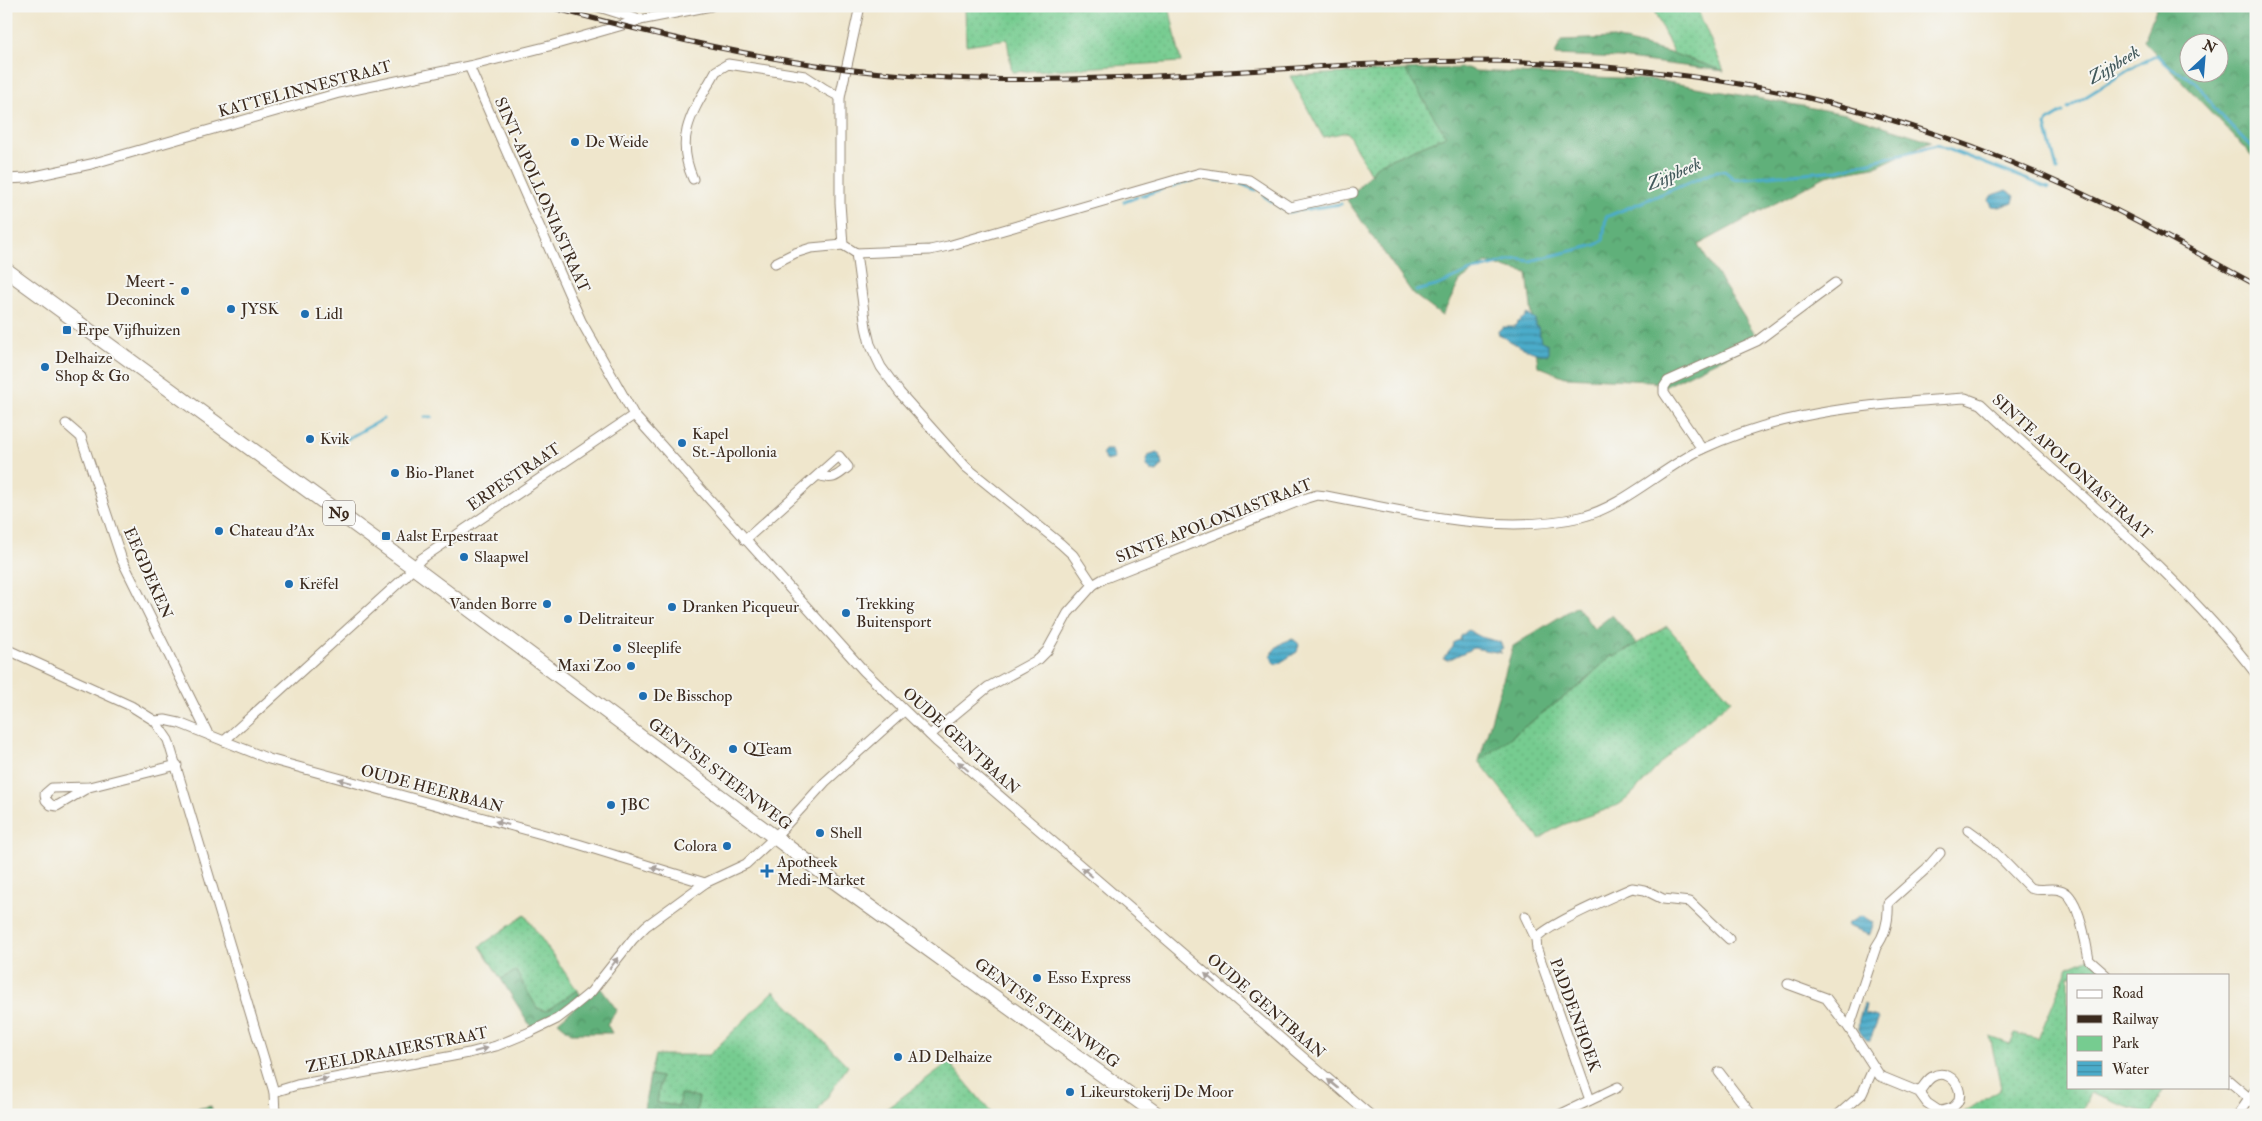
<svg xmlns="http://www.w3.org/2000/svg" width="2262" height="1121" font-family="'IM FELL Double Pica',serif">
	<style>
		.green { fill: url(#green-dots); stroke: #587b57 }
		.forest { fill: url(#forest-crowns); stroke: #4e6d4c; fill-rule: evenodd }
		.water { fill: url(#water-rules); stroke: #436b74 }
		.lines { fill: none; stroke-linecap: round; stroke-linejoin: round }
		.stream { stroke: #4bacca; stroke-width: 3 }
		.street-casing { stroke: #958875; stroke-width: 11 }
		.primary-casing { stroke: #958875; stroke-width: 16 }
		.street { stroke: #fff; stroke-width: 9 }
		.primary { stroke: #fff; stroke-width: 14 }
		.rail-casing { stroke: #3b2a1e; stroke-width: 5 }
		.rail { stroke: #f6f6f2; stroke-width: 3; stroke-dasharray: 9; stroke-linecap: butt }
		.oneway { fill: #a79f9a }
		.poi-dot { fill: #1f6fb2; stroke: #f6f6f2; stroke-width: 2 }
		.labels { text-anchor: middle; dominant-baseline: central; stroke-width: 4; stroke-linejoin: round; paint-order: stroke }
		.shield { fill: #f6f6f2; stroke: #73675e; stroke-width: 1 }
		.shield-label { font-size: 15px; font-weight: bold; fill: #3b2a1e }
		.street-label { font-size: 16px; fill: #3b2a1e; stroke: #f6f6f2 }
		.poi-label { font-size: 16px; fill: #3b2a1e; stroke: #f6f6f2; text-anchor: start }
		.water-label { font-size: 18px; font-style: italic; fill: #41585a; stroke: #f6f6f2 }
	</style>
	<defs>
		<pattern id="green-dots" width="8" height="8" patternUnits="userSpaceOnUse" patternTransform="scale(1.25)"><rect width="8" height="8" fill="#76cc90"/><path d="M2 2h.1M6 6h.1" fill="none" stroke="#67af7c" stroke-width="1.8" stroke-linecap="round"/></pattern>
		<pattern id="forest-crowns" width="20" height="18" patternUnits="userSpaceOnUse" patternTransform="scale(1.25)"><rect width="20" height="18" fill="#60b07a"/><path d="M2 6a3 3 0 1 1 6 0M12 15a3 3 0 1 1 6 0" fill="none" stroke="#508f63"/></pattern>
		<pattern id="water-rules" width="6" height="5" patternUnits="userSpaceOnUse" patternTransform="scale(1.25)"><rect width="6" height="5" fill="#4bacca"/><path d="M0 2.5h6" fill="none" stroke="#408ca3"/></pattern>
	</defs>
	<rect width="100%" height="100%" fill="#f6f6f2"/>
	<filter id="ink" filterUnits="userSpaceOnUse"><feTurbulence type="fractalNoise" baseFrequency=".02" numOctaves="2"/><feDisplacementMap in="SourceGraphic" scale="10" xChannelSelector="R" yChannelSelector="G"/><feConvolveMatrix kernelMatrix="1 2 1 2 8 2 1 2 1" color-interpolation-filters="sRGB"/></filter>
	<filter id="wash" filterUnits="userSpaceOnUse"><feTurbulence type="fractalNoise" baseFrequency=".0096" numOctaves="4" result="noise"/><feDisplacementMap in="SourceGraphic" scale="20" xChannelSelector="R" yChannelSelector="G"/><feGaussianBlur stdDeviation="1.12" result="paint"/><feColorMatrix in="noise" values="0 0 0 0 0 0 0 0 0 0 0 0 0 0 0 0 0 1.4 0 .05"/><feComposite in="paint" operator="in"/></filter>
	<g filter="url(#wash)">
		<rect width="100%" height="100%" fill="#efe6cc"/>
		<g class="green">
			<polygon points="965,6 1169,6 1181,62 1012,72 1007,39 966,45"/>
			<polygon points="1652,6 1696,6 1724,71 1674,54"/>
			<polygon points="1405,70 1446,136 1379,164 1370,173 1347,132 1323,137 1290,76"/>
			<path d="M1667,626L1731,700C1711,717 1691,733 1673,751C1660,763 1634,795 1621,803C1594,817 1564,819 1540,839L1479,761L1580,685L1612,655L1614,657Z"/>
			<polygon points="525,915 577,990 546,1011 537,1008 516,972 501,979 480,946"/>
			<polygon points="2090,958 2108,975 2068,975 2068,1087 2165,1087 2150,1115 2090,1093 2081,1115 1960,1115 2001,1088 1990,1037 2010,1044 2015,1033 2038,1039 2068,967"/>
			<polygon points="774,991 848,1066 818,1111 822,1115 705,1115 696,1113 699,1098 679,1106 657,1103 661,1077 650,1075 655,1055 709,1055"/>
			<polygon points="949,1062 993,1115 878,1115"/>
		</g>
		<g class="forest">
			<path d="M2157,6H2256V160L2144,41ZM2220,42V72H2190V42Z"/>
			<polygon points="1614,38 1674,54 1724,71 1620,58 1555,55 1561,40"/>
			<polygon points="1467,68 1476,71 1657,80 1846,114 1931,141 1878,166 1826,176 1698,245 1759,340 1664,387 1650,381 1565,377 1538,366 1527,273 1486,263 1460,281 1442,316 1413,294 1347,200 1379,164 1446,136 1405,70"/>
			<polygon points="1577,606 1594,629 1612,615 1637,644 1614,657 1612,655 1580,685 1479,761 1513,646"/>
			<polygon points="516,971 537,1008 546,1011 577,990 581,995 550,1017 531,1027 501,979"/>
			<polygon points="599,986 617,1010 607,1024 612,1033 571,1033 558,1022"/>
			<polygon points="650,1075 661,1077 657,1103 679,1106 680,1094 699,1097 696,1113 705,1115 643,1115"/>
			<polygon points="211,1106 214,1115 167,1115"/>
		</g>
		<g class="water">
			<polygon points="2006,190 2015,196 2013,202 2000,207 1992,206 1989,200 1991,196"/>
			<path d="M1527,314L1535,319V326L1538,327L1541,341L1548,344V354C1536,357 1510,341 1499,335L1498,331L1503,327H1514C1518,320 1523,320 1527,314Z"/>
			<polygon points="1105,450 1112,450 1115,459 1106,461 1102,454"/>
			<polygon points="1157,453 1160,455 1162,465 1157,472 1151,471 1146,465 1148,456"/>
			<polygon points="1468,630 1481,637 1500,642 1503,648 1499,651 1502,653 1473,648 1448,660 1443,659 1453,647 1454,642 1460,640 1461,636"/>
			<path d="M1293,639L1299,644L1297,652L1278,664L1274,663L1271,657C1273,647 1283,641 1293,639Z"/>
			<polygon points="1861,916 1874,922 1870,934 1847,926 1848,923"/>
			<path d="M1864,1004L1866,1005L1864,1014L1877,1017L1878,1020L1870,1040H1867C1853,1029 1859,1019 1864,1004Z"/>
		</g>
		<g class="lines">
			<g class="stream">
				<polyline points="2068,108 2138,64 2158,55 2167,65 2196,82 2216,110 2256,152"/>
				<polyline points="2057,170 2046,125 2048,121 2063,112"/>
				<polyline points="1214,180 1223,181"/>
				<polyline points="1237,182 1256,190"/>
				<polyline points="1172,186 1197,179"/>
				<polyline points="1141,196 1162,189"/>
				<polyline points="1264,196 1288,212 1341,204"/>
				<polyline points="1124,202 1137,197"/>
				<polyline points="1416,291 1436,286 1468,272 1517,259 1530,261 1596,245 1603,240 1606,217 1716,171 1725,171 1734,179 1838,170 1937,145 2049,188"/>
				<polyline points="424,417 432,417"/>
				<polyline points="340,443 383,419"/>
			</g>
		</g>
	</g>
	<g filter="url(#ink)">
		<g class="lines">
			<g class="street-casing">
				<g id="street">
					<polyline points="596,6 640,20"/>
					<polyline points="469,66 581,321 634,415 864,671 936,741 1370,1115"/>
					<polyline points="6,179 26,178 91,164 339,93 469,66 553,45 640,20 711,6"/>
					<path d="M693,179C673,134 695,109 716,71L728,64L805,76L825,89L840,97"/>
					<polyline points="856,253 930,250 948,246 1200,173 1249,180 1290,207 1353,193"/>
					<polyline points="856,253 866,327 870,344 881,367 900,393 966,467 1061,544 1073,555 1093,585"/>
					<polyline points="856,253 843,245 840,203 840,97 860,6"/>
					<polyline points="775,263 795,253 811,248 843,245"/>
					<polyline points="66,424 81,437 122,560 208,734"/>
					<polyline points="1702,449 1664,393 1664,387 1668,381 1757,341 1835,283"/>
					<path d="M745,540L839,456L848,467C837,476 833,481 818,475"/>
					<polyline points="6,649 131,706 155,721 168,740 274,1092 275,1115"/>
					<polyline points="155,721 165,720 179,723 269,759 578,844 705,883"/>
					<path d="M930,735L988,687L1039,659L1047,651L1068,613L1093,585L1103,579L1307,498L1317,495L1326,496C1408,512 1498,536 1581,517C1621,508 1664,467 1702,449C1785,410 1875,404 1965,398L1981,404C2074,492 2178,572 2256,674"/>
					<polyline points="224,741 404,578 421,559 634,415"/>
					<polyline points="89,787 52,788 45,794 46,800 51,805 57,806 89,787 177,765"/>
					<path d="M1968,830L1986,843L2030,888C2040,892 2050,887 2060,890C2079,893 2086,944 2089,960L2106,975"/>
					<polyline points="1525,916 1536,939 1537,950 1590,1100"/>
					<path d="M1536,939C1548,924 1612,897 1632,888L1645,890L1663,899L1690,902L1729,939"/>
					<path d="M1788,984L1826,998L1849,1028L1880,1076L1919,1092C1923,1087 1927,1080 1932,1077C1955,1063 1977,1109 1939,1111L1927,1103L1919,1092"/>
					<path d="M1849,1028L1876,947C1885,935 1889,919 1888,903L1927,868L1940,853"/>
					<polyline points="1719,1072 1752,1115"/>
					<polyline points="2228,1080 2256,1104"/>
					<polyline points="274,1092 297,1085 469,1053 496,1046 530,1032 557,1019 574,1006 591,992 633,939 646,926 705,883 746,864 775,837 825,782 904,711"/>
					<polyline points="1559,1115 1618,1087"/>
					<polyline points="1838,1115 1862,1094 1874,1067"/>
					<polyline points="2238,1115 2256,1089"/>
				</g>
			</g>
			<g class="primary-casing">
				<polyline id="primary" points="6,270 413,567 820,871 1158,1115"/>
			</g>
			<use href="#street" class="street"/>
			<use href="#primary" class="primary"/>
			<g class="rail-casing">
				<path id="rail" d="M546,6C692,45 829,76 981,79C1143,83 1305,63 1467,61C1540,61 1614,66 1687,76C1815,93 1942,130 2059,183C2127,213 2191,250 2256,285"/>
			</g>
			<use href="#rail" class="rail"/>
		</g>
		<defs><path id="oneway-solid" d="M-6-.8H1V-3.2L6.5 0L1 3.2V.8H-6Z" transform="scale(1.25)"/></defs>
		<g class="oneway">
			<use href="#oneway-solid" transform="translate(963 766) rotate(-139)"/>
			<use href="#oneway-solid" transform="translate(345 781) rotate(-164)"/>
			<use href="#oneway-solid" transform="translate(502 823) rotate(-165)"/>
			<use href="#oneway-solid" transform="translate(658 869) rotate(-164)"/>
			<use href="#oneway-solid" transform="translate(1087 872) rotate(-139)"/>
			<use href="#oneway-solid" transform="translate(614 963) rotate(-52)"/>
			<use href="#oneway-solid" transform="translate(1210 978) rotate(-139)"/>
			<use href="#oneway-solid" transform="translate(481 1050) rotate(-15)"/>
			<use href="#oneway-solid" transform="translate(321 1080) rotate(-10)"/>
			<use href="#oneway-solid" transform="translate(1333 1084) rotate(-140)"/>
		</g>
	</g>
	<g class="poi-dot">
		<circle cx="575" cy="142" r="5"/>
		<circle cx="185" cy="291" r="5"/>
		<circle cx="231" cy="309" r="5"/>
		<circle cx="305" cy="314" r="5"/>
		<rect x="62" y="325" width="10" height="10" rx="2.5"/>
		<circle cx="45" cy="367" r="5"/>
		<circle cx="310" cy="439" r="5"/>
		<circle cx="682" cy="443" r="5"/>
		<circle cx="395" cy="473" r="5"/>
		<circle cx="219" cy="531" r="5"/>
		<rect x="381" y="531" width="10" height="10" rx="2.5"/>
		<circle cx="464" cy="557" r="5"/>
		<circle cx="289" cy="584" r="5"/>
		<circle cx="547" cy="604" r="5"/>
		<circle cx="672" cy="607" r="5"/>
		<circle cx="846" cy="613" r="5"/>
		<circle cx="568" cy="619" r="5"/>
		<circle cx="617" cy="648" r="5"/>
		<circle cx="631" cy="666" r="5"/>
		<circle cx="643" cy="696" r="5"/>
		<circle cx="733" cy="749" r="5"/>
		<circle cx="611" cy="805" r="5"/>
		<circle cx="820" cy="833" r="5"/>
		<circle cx="727" cy="846" r="5"/>
		<path d="M764.5 863.5h5v5h5v5h-5v5h-5v-5h-5v-5h5z"/>
		<circle cx="1037" cy="978" r="5"/>
		<circle cx="898" cy="1057" r="5"/>
		<circle cx="1070" cy="1092" r="5"/>
	</g>
	<g class="labels">
		<rect class="shield" x="323" y="500.5" width="32" height="25" rx="4"/>
		<g class="shield-label">
			<text x="339" y="513">N9</text>
		</g>
		<g class="street-label">
			<text transform="translate(305 89) rotate(-15)">KATTELINNESTRAAT</text>
			<text transform="translate(542 195) rotate(66)">SINT-APOLLONIASTRAAT</text>
			<text transform="translate(2072 467) rotate(42)">SINTE APOLONIASTRAAT</text>
			<text transform="translate(514 477) rotate(-34)">ERPESTRAAT</text>
			<text transform="translate(1214 521) rotate(-21)">SINTE APOLONIASTRAAT</text>
			<text transform="translate(148 573) rotate(66)">EEGDEKEN</text>
			<text transform="translate(961 741) rotate(42)">OUDE GENTBAAN</text>
			<text transform="translate(720 774) rotate(37)">GENTSE STEENWEG</text>
			<text transform="translate(432 789) rotate(15)">OUDE HEERBAAN</text>
			<text transform="translate(1266 1006) rotate(41)">OUDE GENTBAAN</text>
			<text transform="translate(1047 1013) rotate(36)">GENTSE STEENWEG</text>
			<text transform="translate(1575 1015) rotate(70)">PADDENHOEK</text>
			<text transform="translate(397 1050) rotate(-11)">ZEELDRAAIERSTRAAT</text>
		</g>
		<g class="poi-label">
			<text x="585" y="142">De Weide</text>
			<text x="175" y="282" text-anchor="end">Meert -<tspan x="175" dy="18">Deconinck</tspan></text>
			<text x="241" y="309">JYSK</text>
			<text x="315" y="314">Lidl</text>
			<text x="77" y="330">Erpe Vijfhuizen</text>
			<text x="55" y="358">Delhaize<tspan x="55" dy="18">Shop &amp; Go</tspan></text>
			<text x="692" y="434">Kapel<tspan x="692" dy="18">St.-Apollonia</tspan></text>
			<text x="320" y="439">Kvik</text>
			<text x="405" y="473">Bio-Planet</text>
			<text x="229" y="531">Chateau d'Ax</text>
			<text x="396" y="536">Aalst Erpestraat</text>
			<text x="474" y="557">Slaapwel</text>
			<text x="299" y="584">Krëfel</text>
			<text x="537" y="604" text-anchor="end">Vanden Borre</text>
			<text x="856" y="604">Trekking<tspan x="856" dy="18">Buitensport</tspan></text>
			<text x="682" y="607">Dranken Picqueur</text>
			<text x="578" y="619">Delitraiteur</text>
			<text x="627" y="648">Sleeplife</text>
			<text x="621" y="666" text-anchor="end">Maxi Zoo</text>
			<text x="653" y="696">De Bisschop</text>
			<text x="743" y="749">QTeam</text>
			<text x="621" y="805">JBC</text>
			<text x="830" y="833">Shell</text>
			<text x="717" y="846" text-anchor="end">Colora</text>
			<text x="777" y="862">Apotheek<tspan x="777" dy="18">Medi-Market</tspan></text>
			<text x="1047" y="978">Esso Express</text>
			<text x="908" y="1057">AD Delhaize</text>
			<text x="1080" y="1092">Likeurstokerij De Moor</text>
		</g>
		<g class="water-label">
			<text transform="translate(2114 65) rotate(-31)">Zijpbeek</text>
			<text transform="translate(1674 174) rotate(-23)">Zijpbeek</text>
		</g>
	</g>
	<rect width="2262" height="1121" fill="none" stroke="#f6f6f2" stroke-width="25"/>
	<rect x="2067" y="974" width="162" height="115" fill="#f6f6f2" stroke="#aba49d"/>
	<rect x="2077" y="990" width="25" height="8" fill="#ffffff" stroke="#aba49d"/>
	<text x="2112" y="998" font-size="15" fill="#3b2a1e">Road</text>
	<rect x="2077" y="1015" width="25" height="8" fill="#3b2a1e" stroke="#aba49d"/>
	<text x="2112" y="1024" font-size="15" fill="#3b2a1e">Railway</text>
	<rect x="2077" y="1036" width="25" height="15" fill="#76cc90" stroke="#aba49d"/>
	<text x="2112" y="1048" font-size="15" fill="#3b2a1e">Park</text>
	<rect x="2077" y="1061" width="25" height="15" fill="url(#water-rules)" stroke="#aba49d"/>
	<text x="2112" y="1074" font-size="15" fill="#3b2a1e">Water</text>
	<g transform="translate(2204 58) rotate(26)"><circle r="24" fill="#f6f6f2" stroke="#aba49d"/>
	<path d="M0-4L9 19L0 12L-9 19Z" fill="#1f6fb2"/>
	<text y="-8" font-size="14" font-weight="bold" text-anchor="middle" fill="#3b2a1e">N</text>
	</g>
</svg>
